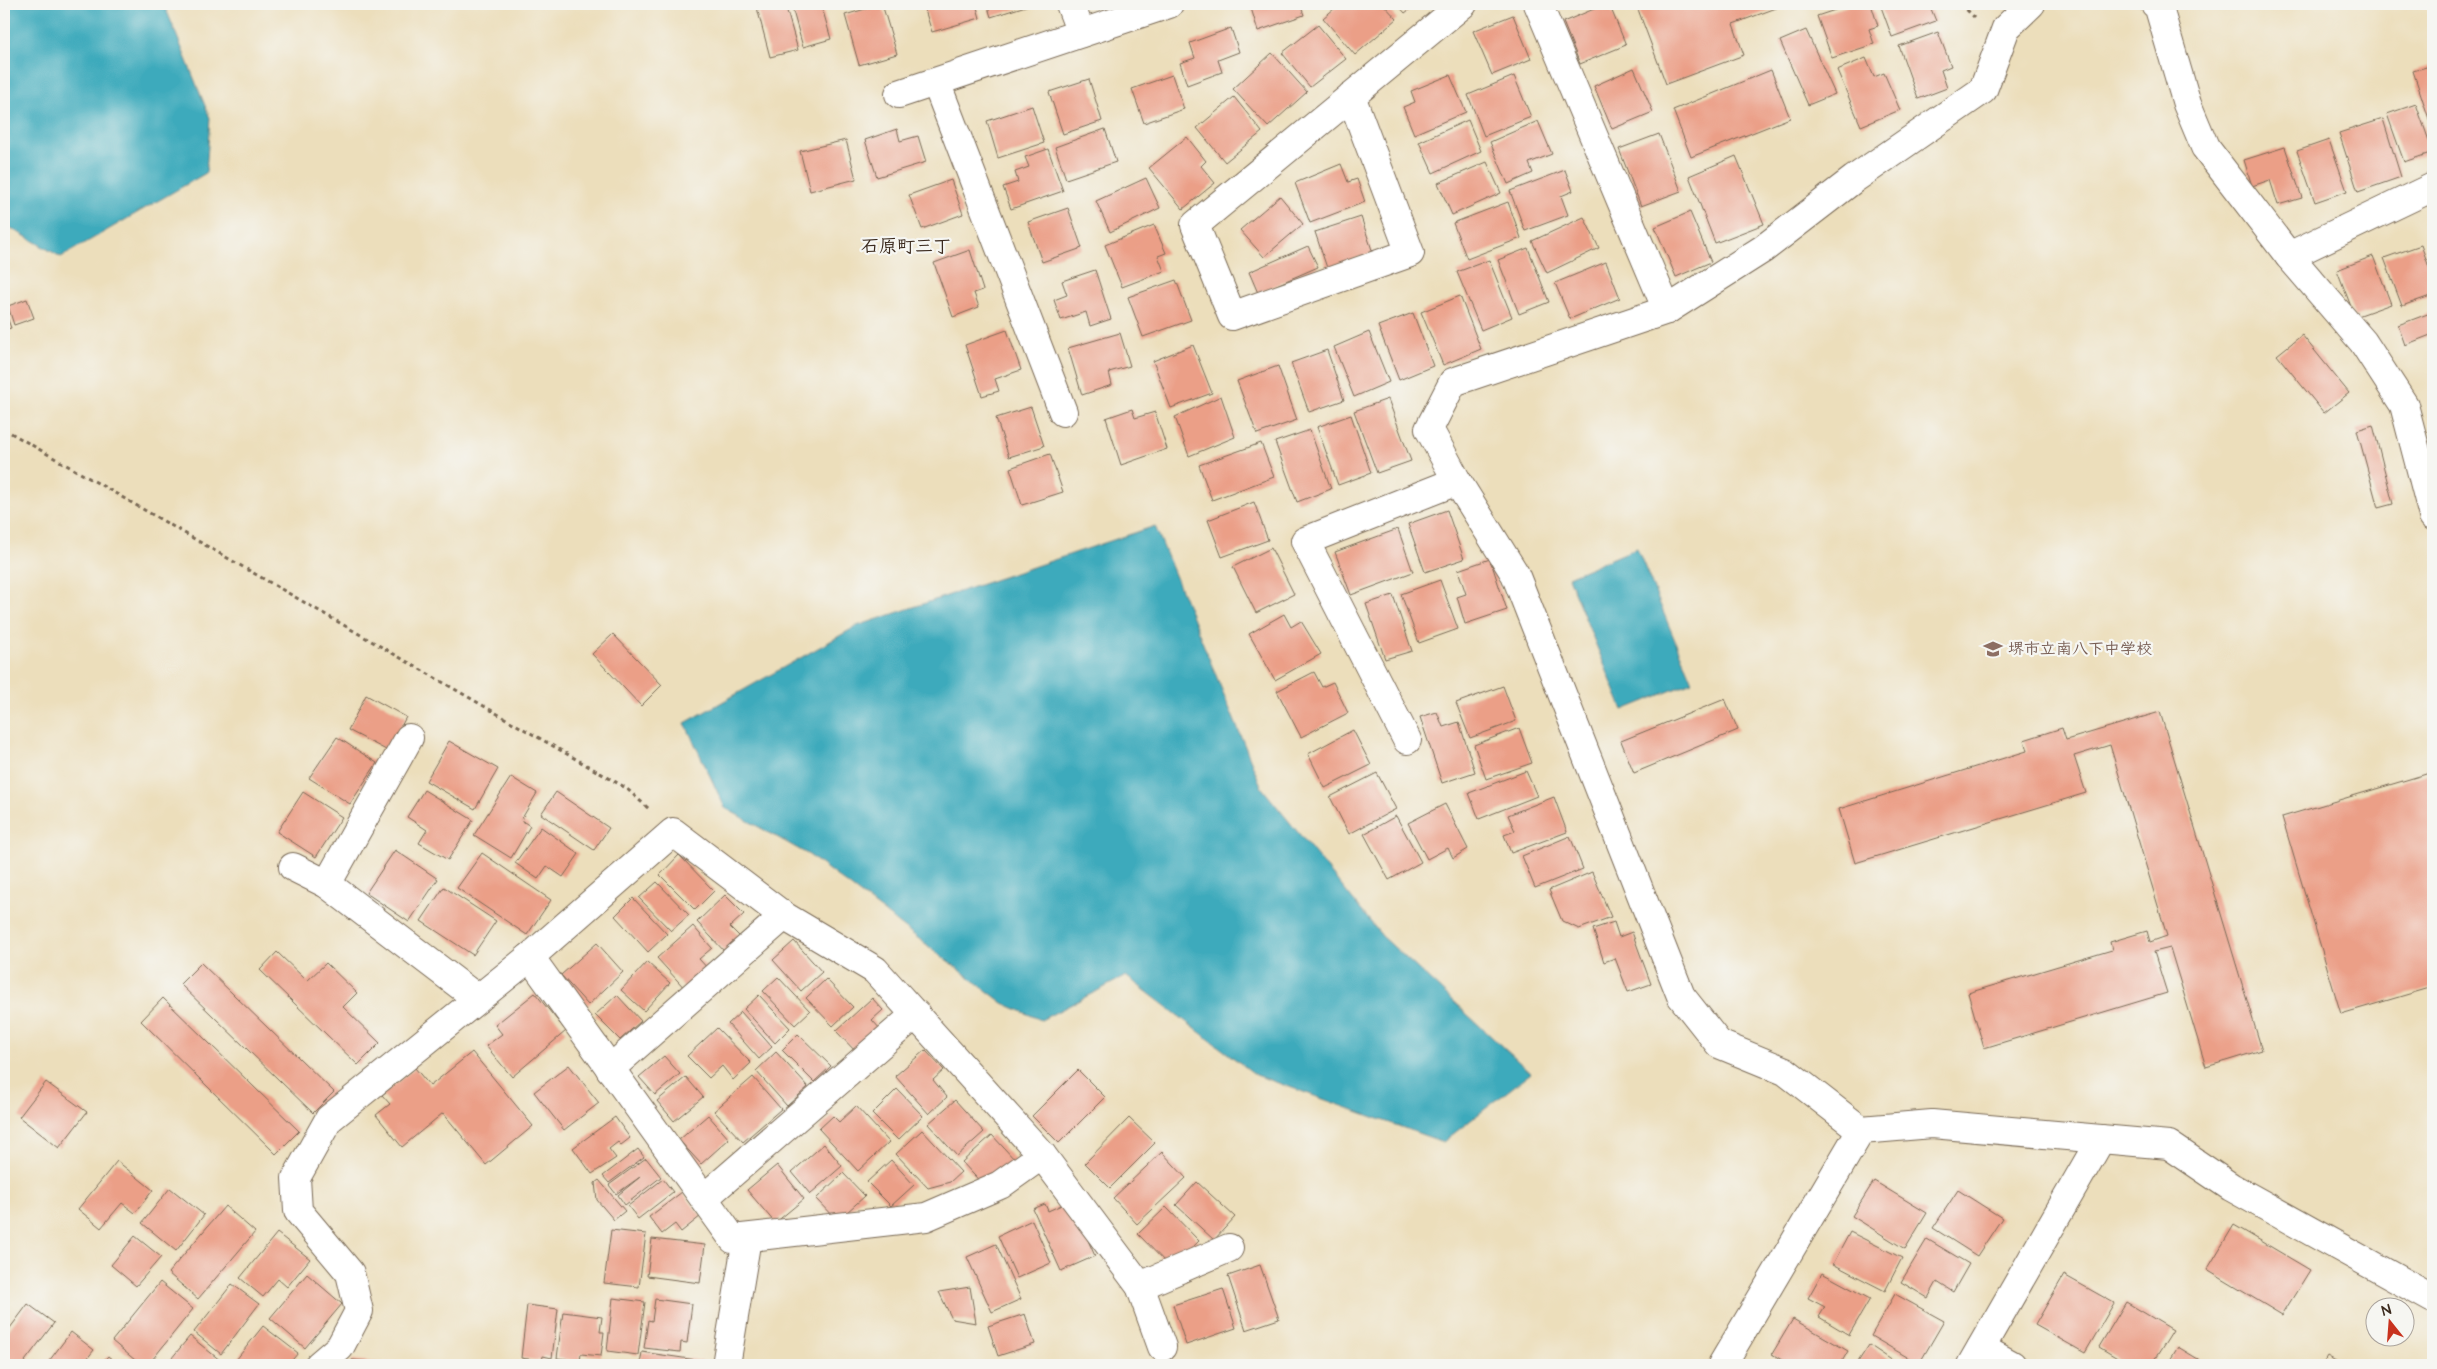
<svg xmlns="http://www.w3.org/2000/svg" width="2437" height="1369" font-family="'Architects Daughter','Klee One',sans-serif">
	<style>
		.water { fill: #3daabc; stroke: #3c6a6d }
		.building { fill: #eb9f87 }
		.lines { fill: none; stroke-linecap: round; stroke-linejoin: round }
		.minor-casing { stroke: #796955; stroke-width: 30 }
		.path { stroke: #796955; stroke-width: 3; stroke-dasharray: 4 4; stroke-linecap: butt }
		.minor { stroke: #fff; stroke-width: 28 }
		.labels { text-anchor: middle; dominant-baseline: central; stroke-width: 4.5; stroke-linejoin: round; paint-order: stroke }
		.education-label { font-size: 16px; font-weight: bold; fill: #785e54; stroke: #f6f6f2; text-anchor: start }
		.neighbourhood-label { font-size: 18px; font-weight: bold; fill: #3b2a1e; stroke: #f6f6f2 }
	</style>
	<rect width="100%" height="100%" fill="#f6f6f2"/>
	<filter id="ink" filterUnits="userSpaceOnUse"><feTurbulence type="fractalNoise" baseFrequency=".02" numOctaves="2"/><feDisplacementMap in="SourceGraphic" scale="10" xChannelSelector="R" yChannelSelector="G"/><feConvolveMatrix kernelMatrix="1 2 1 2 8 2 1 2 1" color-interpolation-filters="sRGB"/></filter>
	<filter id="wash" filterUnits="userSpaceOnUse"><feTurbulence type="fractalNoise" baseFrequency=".0096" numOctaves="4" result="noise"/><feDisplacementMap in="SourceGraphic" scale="20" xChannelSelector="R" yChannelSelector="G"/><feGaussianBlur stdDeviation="1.12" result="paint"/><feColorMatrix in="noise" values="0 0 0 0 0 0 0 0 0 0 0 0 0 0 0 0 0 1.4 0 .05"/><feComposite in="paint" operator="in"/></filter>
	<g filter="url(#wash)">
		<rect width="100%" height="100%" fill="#ecdebb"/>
		<g class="water">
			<polygon points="4,4 164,4 210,118 206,173 61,257 4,224"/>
			<polygon points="1155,526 1262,788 1382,936 1531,1073 1443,1142 1256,1075 1126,976 1041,1020 1003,1003 809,855 725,808 685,723 857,626"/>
			<polygon points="1637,548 1692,682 1623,710 1568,577"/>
		</g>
		<g id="blocks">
			<g class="building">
				<polygon points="756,4 785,4 798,50 770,57"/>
				<polygon points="791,4 821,4 831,39 803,47"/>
				<polygon points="882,4 897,54 859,65 845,15"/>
				<polygon points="923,4 976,4 980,18 932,32"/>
				<polygon points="987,4 1032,4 991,17"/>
				<polygon points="1263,4 1300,4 1304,15 1258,31 1251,8"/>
				<polygon points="1340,4 1383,4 1397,19 1355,55 1323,18"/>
				<polygon points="1397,4 1417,4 1405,13"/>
				<polygon points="1606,4 1609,4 1626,45 1580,64 1563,22"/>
				<polygon points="1636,4 1787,4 1733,24 1744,55 1666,84"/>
				<polygon points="1853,4 1871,4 1878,26 1869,29 1874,44 1832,58 1817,16"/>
				<polygon points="1880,4 1929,4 1936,21 1892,37"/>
				<polygon points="1513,15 1531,59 1492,75 1473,31"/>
				<polygon points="1318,25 1346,59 1310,87 1282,53"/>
				<polygon points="1231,28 1239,52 1218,60 1222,72 1187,85 1180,63 1195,58 1190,43"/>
				<polygon points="1806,30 1835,94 1808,105 1780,41"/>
				<polygon points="1938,32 1951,66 1941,70 1947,88 1918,99 1899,46"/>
				<polygon points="1272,53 1307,92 1268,127 1233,89"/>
				<polygon points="1866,58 1874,77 1884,73 1900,110 1861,126 1837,70"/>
				<polygon points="2433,65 2433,131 2413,71"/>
				<polygon points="1634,68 1653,112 1612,129 1594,86"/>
				<polygon points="1771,70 1790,118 1691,157 1673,110"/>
				<polygon points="1172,75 1184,109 1144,123 1132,89"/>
				<polygon points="1450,75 1466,112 1414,134 1403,107 1415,102 1411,91"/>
				<polygon points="1514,76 1531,117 1484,136 1468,95"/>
				<polygon points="1089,79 1102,121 1063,134 1049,92"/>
				<polygon points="1234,97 1262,132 1225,162 1197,128"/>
				<polygon points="2416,104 2433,152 2404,162 2387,114"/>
				<polygon points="1032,106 1044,143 998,158 987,121"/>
				<polygon points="2383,119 2401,177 2358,192 2339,133"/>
				<polygon points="1468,120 1481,151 1433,173 1419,142"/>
				<polygon points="1538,121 1552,154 1529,163 1533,173 1508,184 1490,142"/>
				<polygon points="897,129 900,141 918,136 926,162 877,177 865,140"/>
				<polygon points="1105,129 1116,162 1066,179 1055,147"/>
				<polygon points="1659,134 1681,191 1641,206 1619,149"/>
				<polygon points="1187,137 1206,161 1201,166 1215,183 1183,209 1149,168"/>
				<polygon points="846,140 856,179 810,191 800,151"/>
				<polygon points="2329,140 2347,191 2315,202 2297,151"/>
				<polygon points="2285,147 2302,198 2278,205 2270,180 2252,186 2244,160"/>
				<polygon points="1048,149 1063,191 1011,209 1003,187 1018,182 1015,172 1029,167 1025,157"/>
				<polygon points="1736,156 1764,224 1715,243 1689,176"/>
				<polygon points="1487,162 1501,193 1452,215 1438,183"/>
				<polygon points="1341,164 1348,182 1357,179 1365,202 1310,223 1295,183"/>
				<polygon points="1565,170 1573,191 1561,196 1568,215 1525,231 1510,191"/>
				<polygon points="1146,178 1160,208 1110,232 1096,201"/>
				<polygon points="951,180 963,214 922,229 909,195"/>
				<polygon points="1280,196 1303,224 1264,257 1240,230"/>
				<polygon points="1508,202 1521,238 1467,259 1453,223"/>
				<polygon points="1068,208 1082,248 1042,262 1028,222"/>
				<polygon points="1690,212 1711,262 1676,277 1655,227"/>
				<polygon points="1361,217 1373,253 1327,268 1315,232"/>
				<polygon points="1584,217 1599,248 1547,273 1532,241"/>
				<polygon points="1154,225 1166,253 1158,256 1164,271 1122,287 1105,245"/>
				<polygon points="2433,237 2433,253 2428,239"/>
				<polygon points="2421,245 2433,278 2433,295 2402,306 2384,258"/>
				<polygon points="1308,246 1318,267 1258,293 1249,272"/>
				<polygon points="1528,248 1549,302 1519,314 1498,260"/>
				<polygon points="970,250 983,290 974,293 979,307 953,317 934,263"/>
				<polygon points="2373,256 2391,304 2355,317 2337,270"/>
				<polygon points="1489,260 1512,317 1481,330 1457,272"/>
				<polygon points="1606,262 1620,298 1570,319 1555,283"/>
				<polygon points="1095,270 1111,319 1090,326 1086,312 1061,320 1054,300 1067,295 1062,281"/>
				<polygon points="1176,280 1191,320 1143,337 1128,297"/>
				<polygon points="1460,296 1481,349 1443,365 1421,312"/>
				<polygon points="27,299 34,318 14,325 8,306"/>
				<polygon points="4,309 11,328 4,330"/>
				<polygon points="2433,312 2433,334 2405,345 2398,325"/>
				<polygon points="1413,313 1433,366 1399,380 1378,326"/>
				<polygon points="1007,330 1021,370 995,379 999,391 982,396 965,345"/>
				<polygon points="1369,332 1389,382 1354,397 1334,347"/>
				<polygon points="1120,333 1130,366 1109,372 1112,385 1082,395 1068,348"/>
				<polygon points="2302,335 2349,393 2324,413 2277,355"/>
				<polygon points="1193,345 1212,393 1171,408 1153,361"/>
				<polygon points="1327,350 1344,400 1309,412 1291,363"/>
				<polygon points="1278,366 1297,420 1257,434 1237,381"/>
				<polygon points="1221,396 1235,437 1189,456 1175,417"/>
				<polygon points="1388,399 1411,461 1377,473 1354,411"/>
				<polygon points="1031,407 1044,446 1009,457 996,418"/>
				<polygon points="1132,409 1135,418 1155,412 1167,449 1121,465 1106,418"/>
				<polygon points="1351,415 1371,473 1338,485 1317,427"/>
				<polygon points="2373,425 2393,504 2378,508 2357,430"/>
				<polygon points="1310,430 1331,489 1297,502 1275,442"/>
				<polygon points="1261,443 1274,477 1212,500 1199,465"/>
				<polygon points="1050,454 1063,492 1022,505 1010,468"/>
				<polygon points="1254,502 1268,540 1222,557 1208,520"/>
				<polygon points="1447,510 1464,559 1425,572 1408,524"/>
				<polygon points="1398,529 1413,572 1351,595 1335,552"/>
				<polygon points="1271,548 1294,594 1256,613 1233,567"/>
				<polygon points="1490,559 1507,610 1465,624 1457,597 1466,594 1458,570"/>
				<polygon points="1440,580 1458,629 1419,643 1401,594"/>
				<polygon points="1393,595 1412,651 1385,659 1366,604"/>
				<polygon points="1284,614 1291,627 1301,621 1321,654 1275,680 1249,634"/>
				<polygon points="613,634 662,685 641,706 592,654"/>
				<polygon points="1314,672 1322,687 1333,682 1348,713 1301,737 1277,691"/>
				<polygon points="1503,686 1516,721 1470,738 1456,703"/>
				<polygon points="366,695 406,717 388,751 348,730"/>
				<polygon points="1725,699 1738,730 1634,773 1621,741"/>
				<polygon points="1437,712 1443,727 1459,722 1475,772 1442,783 1420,717"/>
				<polygon points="2160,712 2262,1050 2206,1067 2170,948 2154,952 2167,993 1984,1048 1968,993 2112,950 2110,942 2147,931 2150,942 2167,936 2110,745 2074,756 2086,793 1855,863 1839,809 2027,751 2024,740 2062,728 2066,740"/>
				<polygon points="1519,728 1532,763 1486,779 1474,745"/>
				<polygon points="1353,730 1371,765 1325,788 1308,754"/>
				<polygon points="337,737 377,763 350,804 309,778"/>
				<polygon points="449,741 498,769 475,809 426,781"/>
				<polygon points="1526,771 1537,796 1479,819 1469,793"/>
				<polygon points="2433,772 2433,987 2341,1014 2282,817"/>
				<polygon points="1377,773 1396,809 1349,834 1330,797"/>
				<polygon points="511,777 537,793 521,820 530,826 511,858 474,835"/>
				<polygon points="424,790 473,820 448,860 419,843 427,830 407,817"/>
				<polygon points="303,792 342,817 316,857 277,832"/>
				<polygon points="556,792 609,828 594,850 541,814"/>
				<polygon points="1554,797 1567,832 1511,853 1504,835 1515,831 1508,815"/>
				<polygon points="1445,804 1468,849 1453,858 1448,848 1427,859 1408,823"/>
				<polygon points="1396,816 1421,862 1389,880 1364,834"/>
				<polygon points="541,827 579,854 563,877 547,866 538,879 515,863"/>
				<polygon points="1570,836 1583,869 1535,888 1522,856"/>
				<polygon points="395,850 438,879 409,922 366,893"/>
				<polygon points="482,853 551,900 527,935 457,888"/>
				<polygon points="679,855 714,891 695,910 660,875"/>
				<polygon points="1592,872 1611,917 1579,929 1562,921 1549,890"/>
				<polygon points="657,882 689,915 671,931 639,898"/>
				<polygon points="444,887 496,921 473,955 421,921"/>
				<polygon points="725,895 744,914 730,927 740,937 725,952 697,922"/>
				<polygon points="633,898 667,934 648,952 615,916"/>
				<polygon points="1614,922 1619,937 1632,932 1651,984 1628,992 1615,958 1604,962 1593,929"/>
				<polygon points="693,926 712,948 699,959 710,971 687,991 657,958"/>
				<polygon points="794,941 822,972 801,991 773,960"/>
				<polygon points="597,943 623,972 588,1005 561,975"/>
				<polygon points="277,952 307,981 326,963 357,993 343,1007 380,1043 358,1065 260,970"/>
				<polygon points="647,962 670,983 644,1011 621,990"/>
				<polygon points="201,963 334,1092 313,1113 180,984"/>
				<polygon points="778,977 810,1011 795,1025 763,991"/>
				<polygon points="826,979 853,1007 833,1026 806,998"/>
				<polygon points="535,993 566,1031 512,1077 486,1046 502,1034 495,1025"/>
				<polygon points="617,995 641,1021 620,1040 595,1015"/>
				<polygon points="759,995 790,1028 775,1043 744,1009"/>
				<polygon points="163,998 299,1131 276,1154 141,1021"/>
				<polygon points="872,998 883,1010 872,1020 882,1031 858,1054 836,1031"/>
				<polygon points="741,1012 772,1047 759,1059 728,1024"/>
				<polygon points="717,1028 751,1063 733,1080 722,1066 709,1078 687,1056"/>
				<polygon points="798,1034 831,1066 814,1082 782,1050"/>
				<polygon points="925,1050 944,1070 933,1080 947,1097 929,1114 895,1076"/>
				<polygon points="472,1052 533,1126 486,1165 443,1113 402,1147 376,1115 390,1104 382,1095 415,1068 430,1086"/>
				<polygon points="776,1052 808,1087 787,1106 756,1071"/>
				<polygon points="664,1056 680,1074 655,1095 639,1077"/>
				<polygon points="569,1065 599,1103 564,1130 534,1092"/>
				<polygon points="1078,1070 1105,1097 1059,1143 1032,1116"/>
				<polygon points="686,1077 703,1097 674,1121 657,1101"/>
				<polygon points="753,1077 781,1109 743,1142 714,1111"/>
				<polygon points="46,1082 87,1112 59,1148 19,1117"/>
				<polygon points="897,1089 923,1116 898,1140 872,1114"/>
				<polygon points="955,1100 984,1132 957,1156 928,1124"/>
				<polygon points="856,1106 889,1142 858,1171 819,1129 833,1116 839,1122"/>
				<polygon points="708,1115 729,1139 701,1164 679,1140"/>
				<polygon points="615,1117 630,1138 621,1145 618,1142 609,1149 616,1158 592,1174 573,1148"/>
				<polygon points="1129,1118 1155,1143 1110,1188 1085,1163"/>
				<polygon points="922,1130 961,1172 950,1182 928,1188 896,1154"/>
				<polygon points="992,1135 1015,1160 985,1187 962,1162"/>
				<polygon points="824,1144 842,1166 810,1194 792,1172"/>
				<polygon points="638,1149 644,1157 609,1183 603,1176"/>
				<polygon points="1162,1152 1186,1178 1137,1224 1113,1198"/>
				<polygon points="646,1158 661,1177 625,1205 618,1195 640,1177 616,1194 609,1185"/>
				<polygon points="891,1160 914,1185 891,1206 867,1182"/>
				<polygon points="117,1161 153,1190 135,1213 122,1203 101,1228 78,1209"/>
				<polygon points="777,1165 804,1199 775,1223 747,1190"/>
				<polygon points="843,1173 865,1196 837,1221 816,1199"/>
				<polygon points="663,1179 673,1192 638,1219 628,1206"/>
				<polygon points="599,1180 625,1211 614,1220 597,1200 595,1183"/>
				<polygon points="1874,1181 1927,1213 1905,1249 1852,1216"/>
				<polygon points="1197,1182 1235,1217 1214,1240 1176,1205"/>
				<polygon points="170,1188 204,1215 176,1251 142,1223"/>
				<polygon points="1958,1190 2002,1218 1977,1256 1933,1228"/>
				<polygon points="682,1192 701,1216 681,1232 675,1224 662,1234 649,1217"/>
				<polygon points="1066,1203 1078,1218 1095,1256 1061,1271 1033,1209 1045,1204 1048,1211"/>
				<polygon points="225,1206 255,1232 198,1299 168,1273"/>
				<polygon points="1166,1207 1199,1241 1171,1268 1138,1234"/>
				<polygon points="1032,1220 1051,1263 1017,1278 998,1236"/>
				<polygon points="2234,1225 2310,1270 2282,1315 2207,1270"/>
				<polygon points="611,1230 646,1234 639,1287 604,1283"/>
				<polygon points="1850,1232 1902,1258 1885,1291 1833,1264"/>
				<polygon points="277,1233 310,1259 287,1287 278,1279 263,1297 240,1278"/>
				<polygon points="135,1236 161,1257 136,1286 111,1265"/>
				<polygon points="652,1239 705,1245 700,1283 647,1276"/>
				<polygon points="1927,1239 1969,1264 1953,1292 1937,1282 1928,1298 1901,1282"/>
				<polygon points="996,1244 1021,1299 992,1312 967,1257"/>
				<polygon points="1260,1265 1279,1319 1246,1330 1228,1276"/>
				<polygon points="1822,1273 1870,1299 1849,1335 1819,1317 1825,1307 1808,1298"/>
				<polygon points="307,1274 342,1304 305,1348 270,1318"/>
				<polygon points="2064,1275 2114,1303 2085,1353 2035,1325"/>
				<polygon points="160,1282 193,1309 148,1365 141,1365 112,1341"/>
				<polygon points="232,1284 259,1304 221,1354 194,1332"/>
				<polygon points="970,1287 976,1323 952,1319 939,1292"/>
				<polygon points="1223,1289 1236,1328 1186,1345 1173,1305"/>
				<polygon points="1895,1294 1944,1321 1919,1364 1871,1336"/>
				<polygon points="613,1298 645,1302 638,1355 607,1351"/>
				<polygon points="655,1299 692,1304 687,1343 681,1342 680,1352 644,1348 648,1320 652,1321"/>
				<polygon points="2126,1302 2173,1330 2151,1365 2129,1365 2099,1347"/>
				<polygon points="28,1304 54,1323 22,1365 4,1365 4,1336"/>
				<polygon points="527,1305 558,1309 552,1358 543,1356 542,1361 521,1358"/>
				<polygon points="563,1312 602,1317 600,1332 604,1332 601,1356 581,1354 580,1361 557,1358"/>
				<polygon points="1025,1314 1035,1344 998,1356 988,1326"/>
				<polygon points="1793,1319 1848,1351 1840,1365 1790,1365 1772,1354"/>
				<polygon points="263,1326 298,1353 288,1365 232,1365"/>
				<polygon points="71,1332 94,1350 82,1365 46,1365"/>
				<polygon points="190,1336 221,1361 217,1365 166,1365"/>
				<polygon points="1869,1345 1899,1365 1856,1365"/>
				<polygon points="2178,1347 2208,1365 2167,1365"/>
				<polygon points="642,1352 703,1361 702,1365 640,1365"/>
				<polygon points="108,1356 119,1365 100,1365"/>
				<polygon points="2327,1357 2341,1365 2322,1365"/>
				<polygon points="352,1360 395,1364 395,1365 351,1365"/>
				<polygon points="1769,1360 1777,1365 1765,1365"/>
			</g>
		</g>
	</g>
	<g filter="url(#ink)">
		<use href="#blocks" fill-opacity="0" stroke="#796955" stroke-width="1"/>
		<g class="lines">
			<g class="minor-casing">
				<g id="minor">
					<polyline points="1070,4 1081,33"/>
					<polyline points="1538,4 1667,310 1453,382 1429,429 1457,481 1515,574 1681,996 1719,1044 1785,1071 1861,1130 1932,1124 2169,1145 2231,1187 2433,1299"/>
					<polyline points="2155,4 2158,5 2187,104 2205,147 2289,256 2363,342 2404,405 2433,516"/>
					<polyline points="936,82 1063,412"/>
					<polyline points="899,94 1169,4"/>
					<polyline points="1351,96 1410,253 1232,316 1195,225 1463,4"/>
					<polyline points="2289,256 2433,187"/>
					<polyline points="1667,310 1763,249 1854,179 1983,90 2006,28 2031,4"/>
					<polyline points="1407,740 1305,541 1457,481"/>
					<polyline points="293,867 327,884 478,999"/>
					<polyline points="327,884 409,738"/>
					<polyline points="530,957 733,1239 926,1217 1000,1185 1042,1155"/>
					<polyline points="610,1069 784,916"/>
					<polyline points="704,1198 916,1014"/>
					<polyline points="1140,1286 1229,1248"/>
					<polyline points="1981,1348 2012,1365"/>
					<polyline points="319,1365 340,1347 359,1311 350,1273 298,1211 296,1178 329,1119 530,957 673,832 784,916 875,970 1042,1155 1140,1286 1162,1347"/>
					<polyline points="726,1365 747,1238"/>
					<polyline points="1722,1365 1861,1130"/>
					<polyline points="1971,1365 2101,1139"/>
				</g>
			</g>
			<g class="path">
				<polyline points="1961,4 1974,17"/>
				<polyline points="4,429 626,788 649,809"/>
			</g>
			<use href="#minor" class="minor"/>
		</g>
	</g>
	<defs>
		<g id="school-bare" transform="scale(1.5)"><path d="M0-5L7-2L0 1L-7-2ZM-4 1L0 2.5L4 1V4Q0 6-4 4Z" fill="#8d6e63" stroke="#f6f6f2" stroke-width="2.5" paint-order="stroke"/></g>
	</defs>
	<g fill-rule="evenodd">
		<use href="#school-bare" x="1993" y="649"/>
	</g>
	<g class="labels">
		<g class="education-label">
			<text x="2008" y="649">堺市立南八下中学校</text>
		</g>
		<g class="neighbourhood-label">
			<text x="906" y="246">石原町三丁</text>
		</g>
	</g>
	<rect width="2437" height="1369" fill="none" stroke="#f6f6f2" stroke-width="20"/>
	<g transform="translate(2390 1322) rotate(343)"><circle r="24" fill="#f6f6f2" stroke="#aba49d"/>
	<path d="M0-4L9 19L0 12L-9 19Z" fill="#c8321e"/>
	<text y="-8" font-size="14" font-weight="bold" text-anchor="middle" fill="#3b2a1e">N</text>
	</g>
</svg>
